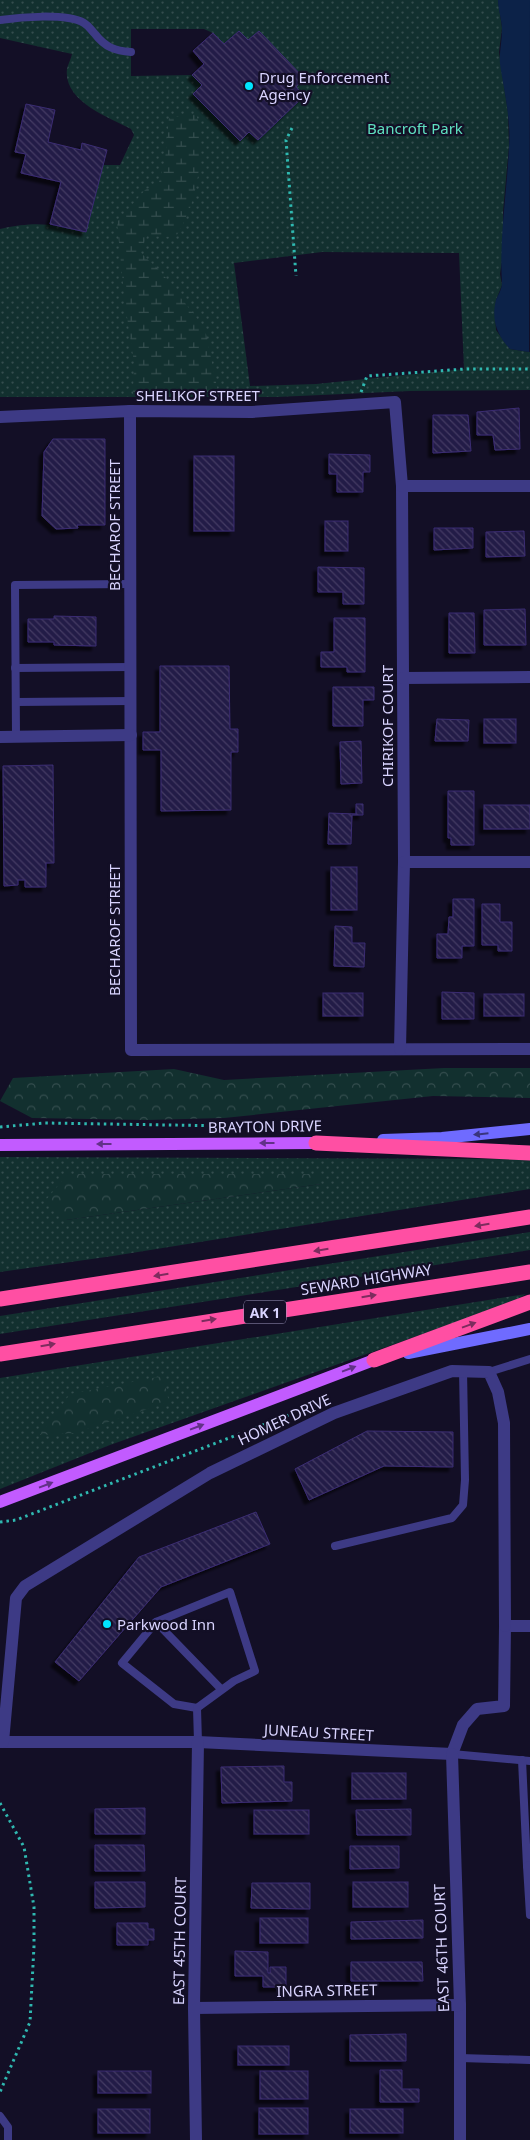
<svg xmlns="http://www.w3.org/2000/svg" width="530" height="2140" font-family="'Noto Sans',sans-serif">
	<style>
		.grass { fill: url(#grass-dots); fill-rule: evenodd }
		.forest { fill: url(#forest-crowns) }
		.wetland { fill: url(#wetland-marsh) }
		.water { fill: #0c2248 }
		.building { fill: url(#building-back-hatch); stroke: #3b2d73; filter: url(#shadow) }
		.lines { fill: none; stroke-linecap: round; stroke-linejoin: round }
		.path { stroke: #2fb8b0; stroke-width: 3; stroke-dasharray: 2.5 4; stroke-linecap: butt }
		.lane { stroke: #3d3a85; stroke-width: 8 }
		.street { stroke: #3d3a85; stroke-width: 12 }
		.secondary { stroke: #6f6bff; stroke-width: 12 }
		.primary { stroke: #c25bff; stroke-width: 12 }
		.highway { stroke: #ff4fa3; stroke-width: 15 }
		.oneway { fill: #38347d }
		.oneway2 { fill: #623188 }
		.oneway3 { fill: #7d2c5e }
		.poi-dot { fill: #00e5ff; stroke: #130f26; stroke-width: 2 }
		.labels { text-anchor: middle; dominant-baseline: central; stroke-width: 4.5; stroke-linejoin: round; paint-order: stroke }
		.shield { fill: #130f26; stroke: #9e99be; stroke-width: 1 }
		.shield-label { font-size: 14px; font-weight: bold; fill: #d9d4ff }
		.poi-label { font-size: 15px; fill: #d9d4ff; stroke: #130f26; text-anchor: start }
		.park-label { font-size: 15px; fill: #5fe0c0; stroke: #130f26 }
		.street-label { font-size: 15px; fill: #d9d4ff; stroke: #130f26 }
	</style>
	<defs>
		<pattern id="grass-dots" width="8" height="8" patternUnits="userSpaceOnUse" patternTransform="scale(1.25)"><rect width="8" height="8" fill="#12302f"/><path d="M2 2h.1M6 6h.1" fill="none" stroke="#344d4e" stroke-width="1.8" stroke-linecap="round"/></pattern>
		<pattern id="forest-crowns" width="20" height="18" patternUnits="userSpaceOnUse" patternTransform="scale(1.25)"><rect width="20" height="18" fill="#12302f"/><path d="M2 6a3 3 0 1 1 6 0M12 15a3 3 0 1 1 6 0" fill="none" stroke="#344d4e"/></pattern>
		<pattern id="wetland-marsh" width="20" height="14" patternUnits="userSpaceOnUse" patternTransform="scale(1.25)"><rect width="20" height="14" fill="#12302f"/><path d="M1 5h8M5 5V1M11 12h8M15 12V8" fill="none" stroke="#344d4e"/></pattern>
		<pattern id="building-back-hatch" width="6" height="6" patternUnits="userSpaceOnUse" patternTransform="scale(1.25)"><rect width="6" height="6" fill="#241b47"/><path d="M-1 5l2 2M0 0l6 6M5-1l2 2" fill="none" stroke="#433b63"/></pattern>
		<filter id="shadow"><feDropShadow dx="-4.5" dy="4.5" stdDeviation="1" flood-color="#0009"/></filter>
	</defs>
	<rect width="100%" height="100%" fill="#130f26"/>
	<g class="grass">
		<path d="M0,0H498L502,28L499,52L508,112L509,146L503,212V254L500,274L502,285L496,300L495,315L496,330L510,349L530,352V390L410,391L277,397H0V229C37,221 50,224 86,232L103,165H120L134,135L131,129C108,117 63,101 67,69C68,64 71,59 72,54L0,38ZM131,29H204L213,33L224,44L239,31L248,40L259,32L304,78L296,87L304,96L258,140L249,132L240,141L193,94L202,85L192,75L131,76ZM322,252L459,253L464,369L316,384L250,386L234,263Z"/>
		<path d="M0,1157L530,1159V1189L113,1256L0,1272ZM68,1174H321V1184L66,1220Z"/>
		<polygon points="530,1232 530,1250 0,1334 0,1316"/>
		<polygon points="526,1294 513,1302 110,1445 0,1489 0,1378"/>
	</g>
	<g class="forest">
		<polygon points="444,1068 530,1068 530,1098 433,1096 224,1118 146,1120 32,1118 0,1101 13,1078 174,1069 224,1080"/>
		<polygon points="68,1174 321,1174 321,1184 66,1220 45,1201"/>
		<polygon points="163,1376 169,1402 75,1433 40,1435 70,1394"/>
	</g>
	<path class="wetland" d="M196,114C206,140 199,179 191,205C188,216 181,227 176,237L147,236L140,252L162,273L205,329L219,397H133L134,362L125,304L117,222L145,190L159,182L165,161L169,118Z"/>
	<path class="water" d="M498,0H530L529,352L510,349C497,335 491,320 496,300C498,295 502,289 502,283C499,238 507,192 509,147C511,118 504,91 500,64C499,52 502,42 502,30C502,20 498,10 498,0Z"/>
	<g class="building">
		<polygon points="239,31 248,40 259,31 304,78 296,87 304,96 258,140 249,132 240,141 193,94 202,85 192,75 204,64 193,51 213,33 224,44"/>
		<polygon points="26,104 55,110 48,142 81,150 82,143 107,150 86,232 50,224 61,182 21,173 26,154 15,152"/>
		<polygon points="519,408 520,449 495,450 493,435 477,435 477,412"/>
		<polygon points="433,415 468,415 471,451 433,453"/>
		<polygon points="53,439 105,439 105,525 77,525 78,528 56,529 42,516 44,452"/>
		<polygon points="329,454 370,455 370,472 363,472 363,492 337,492 337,474 329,474"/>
		<rect x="194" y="456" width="40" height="75"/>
		<rect x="325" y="521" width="23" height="30"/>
		<polygon points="434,528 473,528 473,548 434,550"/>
		<polygon points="524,531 525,556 486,557 486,532"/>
		<polygon points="318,567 364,568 364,604 343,604 343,592 318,592"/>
		<polygon points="525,609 526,645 484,645 484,610"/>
		<polygon points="449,613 474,613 475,653 449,653"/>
		<polygon points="54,616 96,617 96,646 54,645 54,642 28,642 28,619 54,619"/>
		<polygon points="334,618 365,618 365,672 347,672 347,667 321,667 321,652 334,652"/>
		<polygon points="160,666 229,666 230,729 238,729 238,752 231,752 231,810 161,811 161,750 143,750 143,732 160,732"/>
		<polygon points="333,687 374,687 374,700 363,700 363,726 333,726"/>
		<polygon points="437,719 469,720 468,741 435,741"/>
		<rect x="484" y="719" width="32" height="24"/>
		<polygon points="361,741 362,783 341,784 340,742"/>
		<polygon points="53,765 54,863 46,863 46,887 25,887 25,880 18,880 18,885 4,886 3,766"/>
		<polygon points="448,791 474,791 474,845 451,845 451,838 448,838"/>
		<polygon points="356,804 363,804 363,815 352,815 351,844 328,844 329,813 356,814"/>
		<rect x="484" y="805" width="46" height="24"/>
		<rect x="331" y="867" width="26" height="43"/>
		<polygon points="453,899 474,899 474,946 462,946 462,958 437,958 437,934 448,934 449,917 453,917"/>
		<polygon points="482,904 500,904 500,922 512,922 512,951 498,951 498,945 482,945"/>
		<polygon points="335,926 352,927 352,943 365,943 364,967 334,966"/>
		<polygon points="442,992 474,993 474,1019 442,1019"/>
		<rect x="323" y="993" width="40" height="23"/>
		<rect x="484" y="994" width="40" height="22"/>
		<polygon points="367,1431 453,1432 453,1467 384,1466 309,1500 295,1469"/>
		<polygon points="256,1512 270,1544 161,1587 79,1681 55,1662 139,1557"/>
		<polygon points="284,1766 284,1782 292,1782 292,1801 222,1803 221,1767"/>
		<rect x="352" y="1773" width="54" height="26"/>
		<polygon points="145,1808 145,1834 95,1834 95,1809"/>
		<polygon points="411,1809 411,1835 357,1835 356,1810"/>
		<rect x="254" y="1810" width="55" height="24"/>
		<polygon points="95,1845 144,1845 145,1871 95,1871"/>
		<polygon points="350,1846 399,1846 399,1868 350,1869"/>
		<polygon points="95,1882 145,1882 145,1907 95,1908"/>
		<rect x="353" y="1882" width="55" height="25"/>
		<polygon points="252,1883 310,1883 310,1909 251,1908"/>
		<rect x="260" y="1918" width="48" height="25"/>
		<polygon points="423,1920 423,1938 351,1939 351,1922"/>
		<polygon points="117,1923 148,1923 148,1929 154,1929 154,1940 148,1940 148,1945 117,1945"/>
		<polygon points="235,1951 268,1952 268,1973 270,1973 270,1967 286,1967 286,1987 263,1987 263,1976 235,1976"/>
		<polygon points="351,1962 422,1962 423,1981 351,1981"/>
		<polygon points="406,2034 406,2061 350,2061 350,2035"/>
		<rect x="238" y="2046" width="51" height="19"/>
		<polygon points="380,2070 402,2070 402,2089 419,2089 419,2102 380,2102"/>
		<rect x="98" y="2071" width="53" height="22"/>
		<rect x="260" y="2071" width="48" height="28"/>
		<rect x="259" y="2108" width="49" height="26"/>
		<rect x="98" y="2109" width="52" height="24"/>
		<rect x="350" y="2109" width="53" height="24"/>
	</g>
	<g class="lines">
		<g class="path">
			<polyline points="292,128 286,140 296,276"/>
			<polyline points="361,392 367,376 465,369 530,369"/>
			<polyline points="0,1127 45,1123 295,1127"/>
			<polyline points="0,1522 16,1520 320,1403"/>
			<polyline points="0,1803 24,1847 34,1907 34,1946 30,2022 0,2092"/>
		</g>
		<g class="lane">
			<path d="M0,20C20,17 67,13 84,23C89,26 91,30 95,34C105,47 115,51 131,52"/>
			<polyline points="15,668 131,667"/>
			<polyline points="16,702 131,701"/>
			<polyline points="16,736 15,585 131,584"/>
			<polyline points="489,1372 530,1359"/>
			<polyline points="335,1546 452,1518 463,1505 465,1480 463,1370"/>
			<polyline points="156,1622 122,1663 174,1704 197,1708"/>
			<polyline points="198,1742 197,1708 234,1681 255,1671 230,1592 156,1622 222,1690"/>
			<polyline points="452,1754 530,1761"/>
			<polyline points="522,1760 527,1866"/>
			<polyline points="530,1865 527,1866 530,1915"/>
			<polyline points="460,2058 530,2060"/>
			<polyline points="0,2116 8,2127 8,2140"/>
		</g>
		<g class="street">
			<polyline points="130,411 131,1050 530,1049"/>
			<polyline points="0,417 130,411 252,412 395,402 402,486 404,862 400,1049"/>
			<polyline points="402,486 530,486"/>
			<polyline points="403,678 530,677"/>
			<polyline points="0,737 131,735"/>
			<polyline points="404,862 530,862"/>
			<polyline points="0,1742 198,1742 452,1754 463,1725 477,1709 504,1706 505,1626 530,1626"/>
			<polyline points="3,1742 16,1598 25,1586 210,1473 334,1413 452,1371 489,1372 498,1392 504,1423 505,1626"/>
			<polyline points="452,1754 460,2005 460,2140"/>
			<polyline points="194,2008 460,2005"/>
			<polyline points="196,2140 194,2008 198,1742"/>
		</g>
		<g class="secondary">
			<polyline points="383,1140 442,1138 530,1129"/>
			<polyline points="408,1353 530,1329"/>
		</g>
		<g class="primary">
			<polyline points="0,1145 316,1143"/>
			<polyline points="0,1502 374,1360"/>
		</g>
		<g class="highway">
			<polyline points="316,1143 530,1153"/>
			<polyline points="0,1299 530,1217"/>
			<polyline points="0,1354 530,1272"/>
			<polyline points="374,1360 530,1302"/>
		</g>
	</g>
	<defs><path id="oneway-solid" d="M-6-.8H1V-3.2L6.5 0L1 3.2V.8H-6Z" transform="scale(1.25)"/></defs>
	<use class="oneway" href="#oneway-solid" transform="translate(481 1134) rotate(174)"/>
	<g class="oneway2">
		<use href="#oneway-solid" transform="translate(267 1143) rotate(180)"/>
		<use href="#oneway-solid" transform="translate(104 1144) rotate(180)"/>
		<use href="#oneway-solid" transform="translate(349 1369) rotate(-21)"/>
		<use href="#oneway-solid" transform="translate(197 1427) rotate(-21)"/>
		<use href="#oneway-solid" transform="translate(46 1485) rotate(-21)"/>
	</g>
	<g class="oneway3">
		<use href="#oneway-solid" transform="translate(482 1225) rotate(171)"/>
		<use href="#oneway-solid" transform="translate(321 1250) rotate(171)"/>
		<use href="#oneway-solid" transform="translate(161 1275) rotate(171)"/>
		<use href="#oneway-solid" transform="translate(369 1296) rotate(-9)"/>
		<use href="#oneway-solid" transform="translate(209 1320) rotate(-9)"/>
		<use href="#oneway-solid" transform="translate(469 1325) rotate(-20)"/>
		<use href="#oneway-solid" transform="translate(48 1345) rotate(-10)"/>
	</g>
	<g class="poi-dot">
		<circle cx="249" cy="86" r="5"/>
		<circle cx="107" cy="1624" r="5"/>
	</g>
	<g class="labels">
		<rect class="shield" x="244" y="1300.5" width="42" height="23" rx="4"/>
		<g class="shield-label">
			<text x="265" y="1312">AK 1</text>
		</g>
		<g class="poi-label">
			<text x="259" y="77">Drug Enforcement<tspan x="259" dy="17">Agency</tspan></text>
			<text x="117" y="1624">Parkwood Inn</text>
		</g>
		<g class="park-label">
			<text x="415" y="128">Bancroft Park</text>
		</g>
		<g class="street-label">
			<text x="198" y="395">SHELIKOF STREET</text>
			<text transform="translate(114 525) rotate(-90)">BECHAROF STREET</text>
			<text transform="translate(387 726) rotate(-90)">CHIRIKOF COURT</text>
			<text transform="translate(114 930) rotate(-90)">BECHAROF STREET</text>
			<text transform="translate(265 1126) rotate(-1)">BRAYTON DRIVE</text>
			<text transform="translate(366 1279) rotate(-9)">SEWARD HIGHWAY</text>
			<text transform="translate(284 1419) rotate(-25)">HOMER DRIVE</text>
			<text transform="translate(319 1732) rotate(3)">JUNEAU STREET</text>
			<text transform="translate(179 1941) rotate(-89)">EAST 45TH COURT</text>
			<text transform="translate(441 1948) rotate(-92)">EAST 46TH COURT</text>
			<text transform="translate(327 1990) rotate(-1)">INGRA STREET</text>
		</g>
	</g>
</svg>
